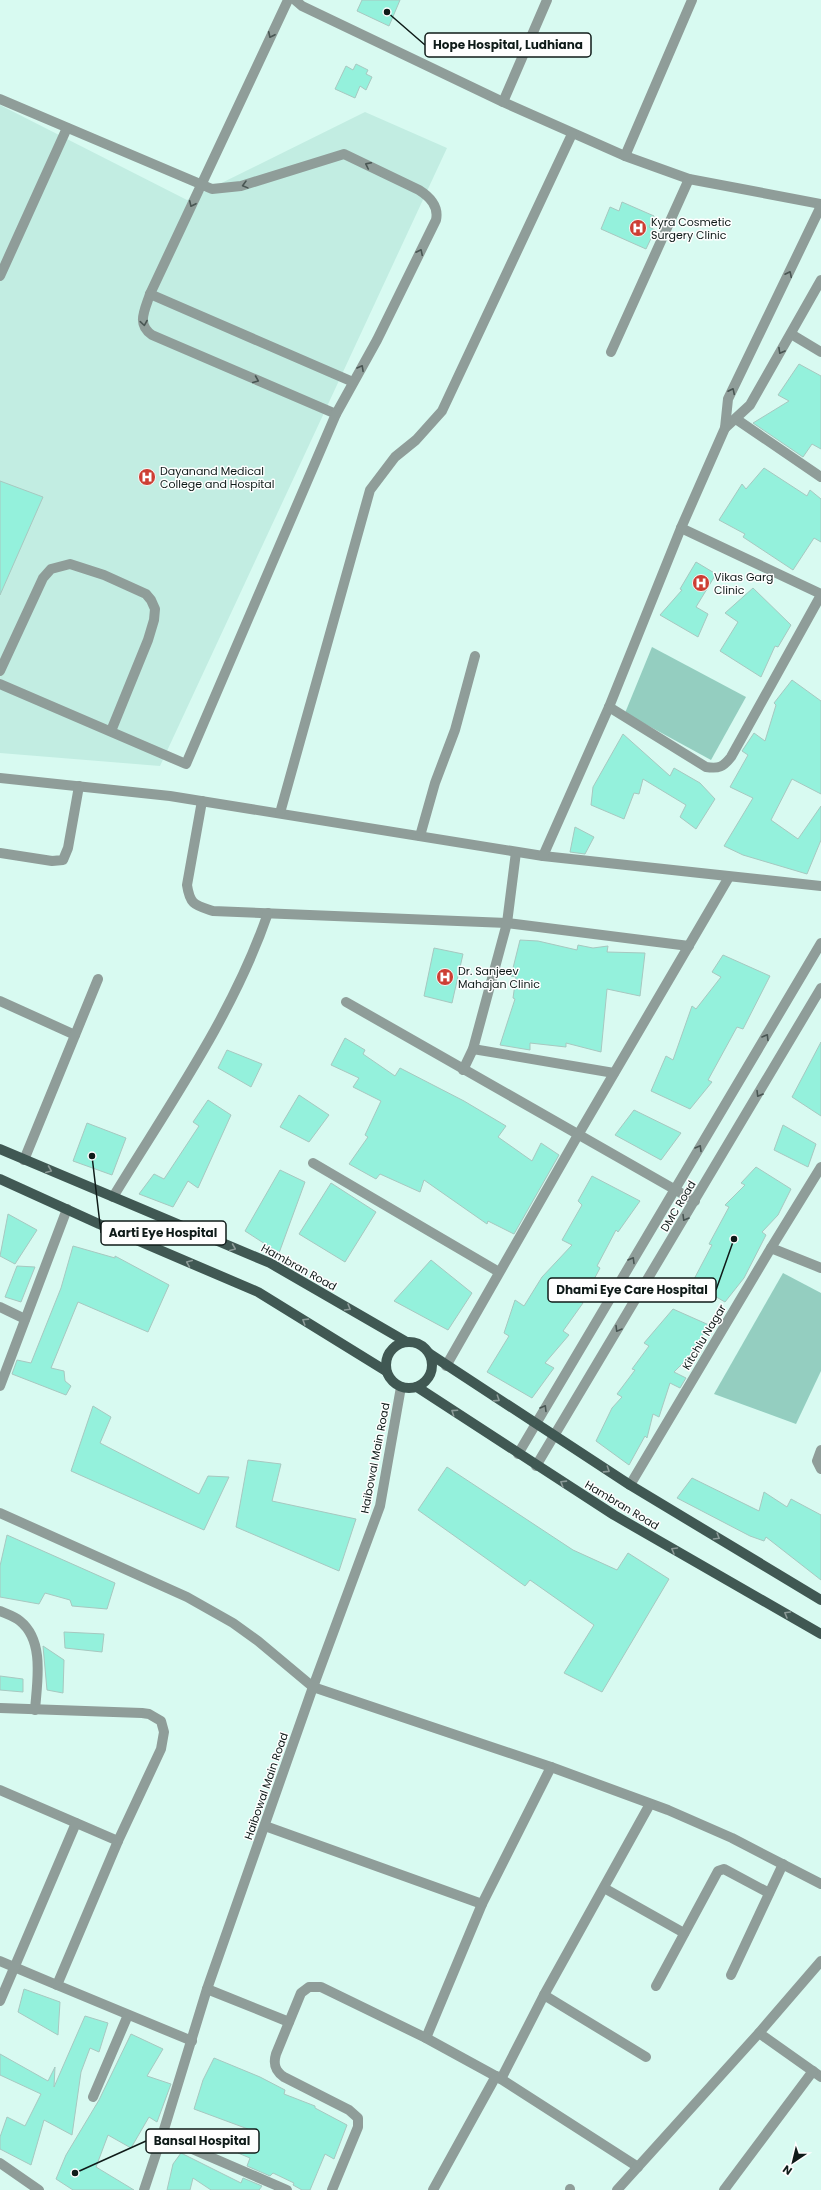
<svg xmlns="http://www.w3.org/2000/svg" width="821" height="2190" font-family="Poppins,sans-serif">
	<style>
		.built { fill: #c2ede2 }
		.green { fill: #94cec0 }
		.building { fill: #94f1dc; stroke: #a7c8c0 }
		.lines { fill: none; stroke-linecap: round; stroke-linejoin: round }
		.minor { stroke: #8f9d99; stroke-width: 10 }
		.major { stroke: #405853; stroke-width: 10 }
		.oneway { stroke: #495653 }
		.oneway2 { stroke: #8c9a97 }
		.labels { text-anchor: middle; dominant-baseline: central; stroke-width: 3; stroke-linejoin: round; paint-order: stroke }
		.poi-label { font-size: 11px; fill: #0f1b19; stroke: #fefefe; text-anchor: start }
		.street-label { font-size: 11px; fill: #0f1b19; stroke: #fefefe }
		.leader { fill: none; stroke: #0f1b19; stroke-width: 1.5 }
		.callout-dot { fill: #0f1b19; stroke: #fefefe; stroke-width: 1.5 }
		.callout { fill: #fefefe; stroke: #0f1b19; stroke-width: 1.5 }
		.callout-label { font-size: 12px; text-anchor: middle; font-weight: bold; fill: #0f1b19 }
	</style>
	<rect width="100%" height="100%" fill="#d8faf1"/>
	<polygon class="built" points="0,105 187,200 365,112 447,148 160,766 0,753"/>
	<g class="green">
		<polygon points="652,647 746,697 711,760 625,713"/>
		<polygon points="783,1273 821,1293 821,1371 796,1424 714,1394"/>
	</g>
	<g class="building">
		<polygon points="362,0 400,0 389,26 357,11"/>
		<polygon points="356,64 368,70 366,74 372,77 366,90 360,86 355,98 335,89 346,66 353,70"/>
		<polygon points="622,202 654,216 649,227 655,230 646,249 601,229 610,207 619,211"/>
		<polygon points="799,364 821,376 821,449 812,444 803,457 753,423 789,401 778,395"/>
		<polygon points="764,468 807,496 810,490 821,499 821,542 814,538 793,570 743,537 745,534 719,520 742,484 746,489"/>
		<polygon points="0,481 43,497 0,595"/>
		<polygon points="696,562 716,574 696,607 708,614 698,637 660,615 682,590 680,589"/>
		<polygon points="753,588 791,625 778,647 775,646 761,677 720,651 738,622 725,613"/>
		<polygon points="792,680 821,701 821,794 792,779 771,820 798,839 821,806 821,840 807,874 743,855 724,846 753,798 730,787 748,755 742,751 754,733 765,741 776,705 774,703"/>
		<polygon points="623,734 670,776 674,768 700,783 715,799 696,829 680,817 686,805 643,779 639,794 634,793 624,819 591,805 593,787"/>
		<polygon points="575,827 594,837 585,854 570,852"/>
		<polygon points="520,940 538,941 577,950 578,945 593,948 608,946 607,952 645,953 640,996 607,989 601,1052 566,1043 566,1047 530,1043 530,1050 500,1045 515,999 513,998 516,977 511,976"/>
		<polygon points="434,948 463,954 452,1003 424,996"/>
		<polygon points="723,955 770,976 743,1029 737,1027 708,1080 712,1082 690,1109 651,1091 666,1056 673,1060 692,1006 696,1009 721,977 712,972"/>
		<polygon points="345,1038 365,1050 363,1054 395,1076 400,1068 464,1101 506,1126 498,1137 532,1161 541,1143 559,1155 514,1234 488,1221 487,1224 424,1180 420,1192 380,1174 376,1179 349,1164 368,1137 365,1135 381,1101 353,1087 359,1078 331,1065"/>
		<polygon points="821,1042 821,1116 792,1097"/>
		<polygon points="227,1050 262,1064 251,1087 218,1068"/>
		<polygon points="299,1095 329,1115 309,1142 280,1127"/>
		<polygon points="208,1100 231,1115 198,1188 188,1181 173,1207 139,1194 154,1174 164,1179 199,1126 193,1122"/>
		<polygon points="634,1110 681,1133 661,1160 615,1135"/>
		<polygon points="87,1123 126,1138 112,1175 73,1161"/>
		<polygon points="783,1125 816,1144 808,1167 774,1150"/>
		<polygon points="756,1167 791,1189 778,1215 762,1232 766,1235 744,1278 725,1302 692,1283 712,1245 709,1244 729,1207 725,1205 745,1185 741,1183"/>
		<polygon points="280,1170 305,1182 279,1253 245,1231"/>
		<polygon points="592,1176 640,1201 618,1232 616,1230 597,1266 600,1268 582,1302 583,1303 563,1331 569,1335 545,1363 554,1368 532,1398 487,1372 509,1336 504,1333 515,1300 524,1306 542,1277 572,1245 562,1240 582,1205 578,1201"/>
		<polygon points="331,1183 376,1212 345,1262 299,1234"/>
		<polygon points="8,1214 37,1230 15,1264 0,1256"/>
		<polygon points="73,1246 115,1258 115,1256 169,1285 148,1332 78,1302 51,1368 64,1371 65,1381 71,1386 66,1395 12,1374 17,1360 31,1363 61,1288"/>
		<polygon points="431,1260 472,1293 448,1330 394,1301"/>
		<polygon points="17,1266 35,1267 21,1302 5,1297"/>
		<polygon points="673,1309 709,1325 692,1351 694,1352 674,1372 686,1378 680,1388 670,1383 659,1417 653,1414 647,1438 645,1436 629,1465 596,1441 612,1408 622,1397 617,1394 635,1370 632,1369 649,1346 644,1343"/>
		<polygon points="93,1406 111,1417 100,1443 199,1494 208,1476 229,1477 204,1530 71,1471"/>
		<polygon points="248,1460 281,1464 272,1501 356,1519 339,1571 236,1527"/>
		<polygon points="447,1467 573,1550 617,1570 628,1553 669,1579 602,1692 564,1673 594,1625 530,1580 525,1586 418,1510"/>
		<polygon points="692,1478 759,1511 764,1492 787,1507 791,1499 821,1515 821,1580 766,1537 764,1541 750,1536 677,1498"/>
		<polygon points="7,1535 115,1583 107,1609 72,1606 70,1600 45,1593 39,1604 0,1597 0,1566"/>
		<polygon points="64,1632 104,1634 102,1652 65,1648"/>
		<polygon points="43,1646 64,1660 63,1693 47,1690"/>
		<polygon points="0,1676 23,1679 23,1692 0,1690"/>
		<polygon points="24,1989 60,2002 58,2035 18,2012"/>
		<polygon points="85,2016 108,2023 99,2052 90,2048 81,2072 72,2135 44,2120 31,2165 0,2149 0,2137 7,2117 25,2126 41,2094 0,2075 0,2054 48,2081 55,2067 54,2087"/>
		<polygon points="131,2034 163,2049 147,2076 171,2084 157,2122 149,2117 131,2148 108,2135 96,2167 134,2190 73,2190 56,2179 66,2155 99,2100"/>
		<polygon points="214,2058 260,2077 285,2090 284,2094 315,2106 315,2108 347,2125 334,2159 325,2154 310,2190 302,2190 293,2185 294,2183 273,2173 270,2176 247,2166 250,2158 238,2153 248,2129 194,2109 203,2080"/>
		<polygon points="181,2153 241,2183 243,2178 262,2186 259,2190 211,2190 193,2178 190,2190 167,2190 173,2164"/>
	</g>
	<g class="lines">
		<g class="minor">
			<path d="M288,0L150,294C145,310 136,324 152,335L336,414"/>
			<polyline points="295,0 302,6 503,102 625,156 689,179 821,204"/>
			<path d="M0,99L212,189L241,186L344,154L419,190C430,197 439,206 436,220L377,340L336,414L186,764L0,684"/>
			<polyline points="503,102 547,0"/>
			<polyline points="625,156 692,0"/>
			<polyline points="0,276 67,128"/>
			<polyline points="150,294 353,382"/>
			<polyline points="791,334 821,352"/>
			<polyline points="611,352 689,179"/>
			<polyline points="736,419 821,477"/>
			<polyline points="725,428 750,405 821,280"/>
			<polyline points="681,528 821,594"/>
			<polyline points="0,671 43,578 51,569 70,564 104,575 146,594 151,600 155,609 154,620 148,640 111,731"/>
			<path d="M609,707L706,767C719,769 723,767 731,757L821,595"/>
			<polyline points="0,778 170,796 543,856 821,886"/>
			<path d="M202,801L187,885C190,905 195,905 213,911L507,923L689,946"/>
			<polyline points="280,813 370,490 395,457 416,440 442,411 572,134"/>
			<polyline points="420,836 435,783 455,730 475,656"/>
			<polyline points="0,853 52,861 63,860 68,848 79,786"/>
			<polyline points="543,856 609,707 681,528 725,428 728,399 821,206"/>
			<polyline points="0,1001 75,1035"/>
			<polyline points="346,1002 695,1201"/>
			<polyline points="473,1049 614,1073"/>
			<polyline points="463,1070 473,1049 507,923 516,852"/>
			<polyline points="24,1160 98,979"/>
			<polyline points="313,1163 499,1272"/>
			<path d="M113,1197C169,1105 233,1015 268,913"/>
			<polyline points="771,1248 821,1268"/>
			<polyline points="0,1307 25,1319"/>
			<polyline points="446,1366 578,1135 729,877"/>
			<polyline points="0,1386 67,1209"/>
			<polyline points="821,1450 817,1461 821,1469"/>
			<polyline points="518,1454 821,943"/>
			<polyline points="536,1466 821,988"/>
			<polyline points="630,1485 771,1248 821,1167"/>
			<polyline points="0,1513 187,1597 233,1623 258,1641 313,1687 551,1767 668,1810 732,1838 821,1884"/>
			<path d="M0,1611C6,1614 14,1616 20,1621C45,1641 37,1682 35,1710"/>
			<polyline points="0,1708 142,1713 149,1714 161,1721 164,1732 161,1749 118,1841 57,1985 192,2041"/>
			<polyline points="0,1790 118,1841"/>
			<polyline points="265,1826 482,1904"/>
			<polyline points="604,1888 684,1933"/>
			<polyline points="0,1961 57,1985"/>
			<polyline points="821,1961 759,2033 821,2077"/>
			<polyline points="731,1975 783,1864"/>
			<polyline points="656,1986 718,1871 724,1869 769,1893"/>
			<polyline points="207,1989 289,2022"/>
			<polyline points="544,1995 646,2057"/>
			<polyline points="0,2001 76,1823"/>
			<polyline points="426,2038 482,1904 551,1767"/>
			<polyline points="501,2079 544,1995 650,1804"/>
			<polyline points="93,2097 128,2015"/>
			<polyline points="162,2136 287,2190"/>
			<polyline points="0,2163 39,2190"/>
			<polyline points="144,2190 162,2136 207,1989 313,1687 380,1506 401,1387"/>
			<path d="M332,2190L358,2127V2118L349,2110L284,2077C275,2071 273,2064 276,2054L301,1993L309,1987H321L426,2038L501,2079L638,2167"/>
			<polyline points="433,2190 496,2076"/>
			<polyline points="570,2190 570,2189"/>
			<polyline points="617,2190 759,2033"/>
			<polyline points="724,2190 813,2071"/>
		</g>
		<g class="major">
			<polyline points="0,1149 270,1263 405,1341"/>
			<polyline points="0,1179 99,1224 258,1292 386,1371"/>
			<circle cx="409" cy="1365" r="23"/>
			<polyline points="430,1354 630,1485 821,1600"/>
			<polyline points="417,1387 614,1515 821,1634"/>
		</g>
	</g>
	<defs><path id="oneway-chevron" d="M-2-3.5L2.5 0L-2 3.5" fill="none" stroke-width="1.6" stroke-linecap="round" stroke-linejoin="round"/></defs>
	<g class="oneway">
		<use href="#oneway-chevron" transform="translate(271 35) rotate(115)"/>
		<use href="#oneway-chevron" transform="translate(368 165) rotate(-154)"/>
		<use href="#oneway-chevron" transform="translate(245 185) rotate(165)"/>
		<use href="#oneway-chevron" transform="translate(192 204) rotate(115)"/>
		<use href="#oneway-chevron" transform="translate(420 252) rotate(-64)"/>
		<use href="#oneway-chevron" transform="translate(789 274) rotate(-64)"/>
		<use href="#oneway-chevron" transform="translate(144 323) rotate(81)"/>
		<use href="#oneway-chevron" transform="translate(781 351) rotate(119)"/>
		<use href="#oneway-chevron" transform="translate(361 368) rotate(-61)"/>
		<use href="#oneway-chevron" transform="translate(256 380) rotate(23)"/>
		<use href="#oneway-chevron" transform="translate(732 391) rotate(-64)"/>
		<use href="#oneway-chevron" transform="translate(766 1037) rotate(-59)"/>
		<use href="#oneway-chevron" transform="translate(759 1094) rotate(121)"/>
		<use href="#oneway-chevron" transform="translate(699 1148) rotate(-59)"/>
		<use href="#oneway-chevron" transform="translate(685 1218) rotate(121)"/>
		<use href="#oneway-chevron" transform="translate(632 1260) rotate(-59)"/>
		<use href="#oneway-chevron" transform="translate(618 1329) rotate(121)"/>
		<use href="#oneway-chevron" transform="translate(544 1408) rotate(-59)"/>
	</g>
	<g class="oneway2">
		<use href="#oneway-chevron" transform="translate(49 1170) rotate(22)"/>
		<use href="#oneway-chevron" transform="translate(233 1248) rotate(23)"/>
		<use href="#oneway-chevron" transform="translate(189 1263) rotate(-157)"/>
		<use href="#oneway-chevron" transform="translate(348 1308) rotate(30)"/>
		<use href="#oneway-chevron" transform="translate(305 1321) rotate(-148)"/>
		<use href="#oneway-chevron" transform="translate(497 1399) rotate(33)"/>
		<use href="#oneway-chevron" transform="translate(454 1412) rotate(-146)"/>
		<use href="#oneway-chevron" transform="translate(607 1470) rotate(33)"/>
		<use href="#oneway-chevron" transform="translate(563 1483) rotate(-148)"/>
		<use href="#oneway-chevron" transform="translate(717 1537) rotate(31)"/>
		<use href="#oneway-chevron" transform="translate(674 1550) rotate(-150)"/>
		<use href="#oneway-chevron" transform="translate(787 1614) rotate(-150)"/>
	</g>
	<defs>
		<g id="hospital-disc" transform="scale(0.9)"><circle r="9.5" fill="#cd3f34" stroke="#fefefe"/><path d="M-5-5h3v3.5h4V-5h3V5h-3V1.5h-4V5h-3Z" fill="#fff"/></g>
	</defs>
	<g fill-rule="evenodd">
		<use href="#hospital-disc" x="638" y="228"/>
		<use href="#hospital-disc" x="147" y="477"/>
		<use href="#hospital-disc" x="701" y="583"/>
		<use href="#hospital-disc" x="445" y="977"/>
	</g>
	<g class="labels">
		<g class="poi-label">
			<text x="651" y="222">Kyra Cosmetic<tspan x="651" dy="13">Surgery Clinic</tspan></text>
			<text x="160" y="471">Dayanand Medical<tspan x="160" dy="13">College and Hospital</tspan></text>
			<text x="714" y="577">Vikas Garg<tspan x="714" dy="13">Clinic</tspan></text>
			<text x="458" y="971">Dr. Sanjeev<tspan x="458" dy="13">Mahajan Clinic</tspan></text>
		</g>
		<g class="street-label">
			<text transform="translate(678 1206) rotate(-59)">DMC Road</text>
			<text transform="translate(299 1267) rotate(29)">Hambran Road</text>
			<text transform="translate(704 1337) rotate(-59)">Kitchlu Nagar</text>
			<text transform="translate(375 1458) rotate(-79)">Haibowal Main Road</text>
			<text transform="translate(622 1505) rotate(31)">Hambran Road</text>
			<text transform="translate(266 1786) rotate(-71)">Haibowal Main Road</text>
		</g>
	</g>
	<path class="leader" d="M387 12L425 45M92 1156L101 1233M734 1239L716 1290M75 2173L146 2141"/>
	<g class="callout-dot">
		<circle cx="387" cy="12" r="4"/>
		<circle cx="92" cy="1156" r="4"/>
		<circle cx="734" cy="1239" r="4"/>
		<circle cx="75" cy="2173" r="4"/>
	</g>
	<g class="callout">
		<rect x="425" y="33" width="166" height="24" rx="4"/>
		<rect x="101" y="1221" width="125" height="24" rx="4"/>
		<rect x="548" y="1278" width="168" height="24" rx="4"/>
		<rect x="146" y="2129" width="113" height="24" rx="4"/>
	</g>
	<g class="callout-label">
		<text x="508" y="49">Hope Hospital, Ludhiana</text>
		<text x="163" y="1237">Aarti Eye Hospital</text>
		<text x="632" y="1294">Dhami Eye Care Hospital</text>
		<text x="202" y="2145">Bansal Hospital</text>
	</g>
	<g transform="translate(793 2162) rotate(215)" stroke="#fefefe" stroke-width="3" paint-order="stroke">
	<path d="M0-3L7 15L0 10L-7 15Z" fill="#0f1b19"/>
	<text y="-6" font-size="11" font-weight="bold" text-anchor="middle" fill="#0f1b19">N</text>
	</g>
</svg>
